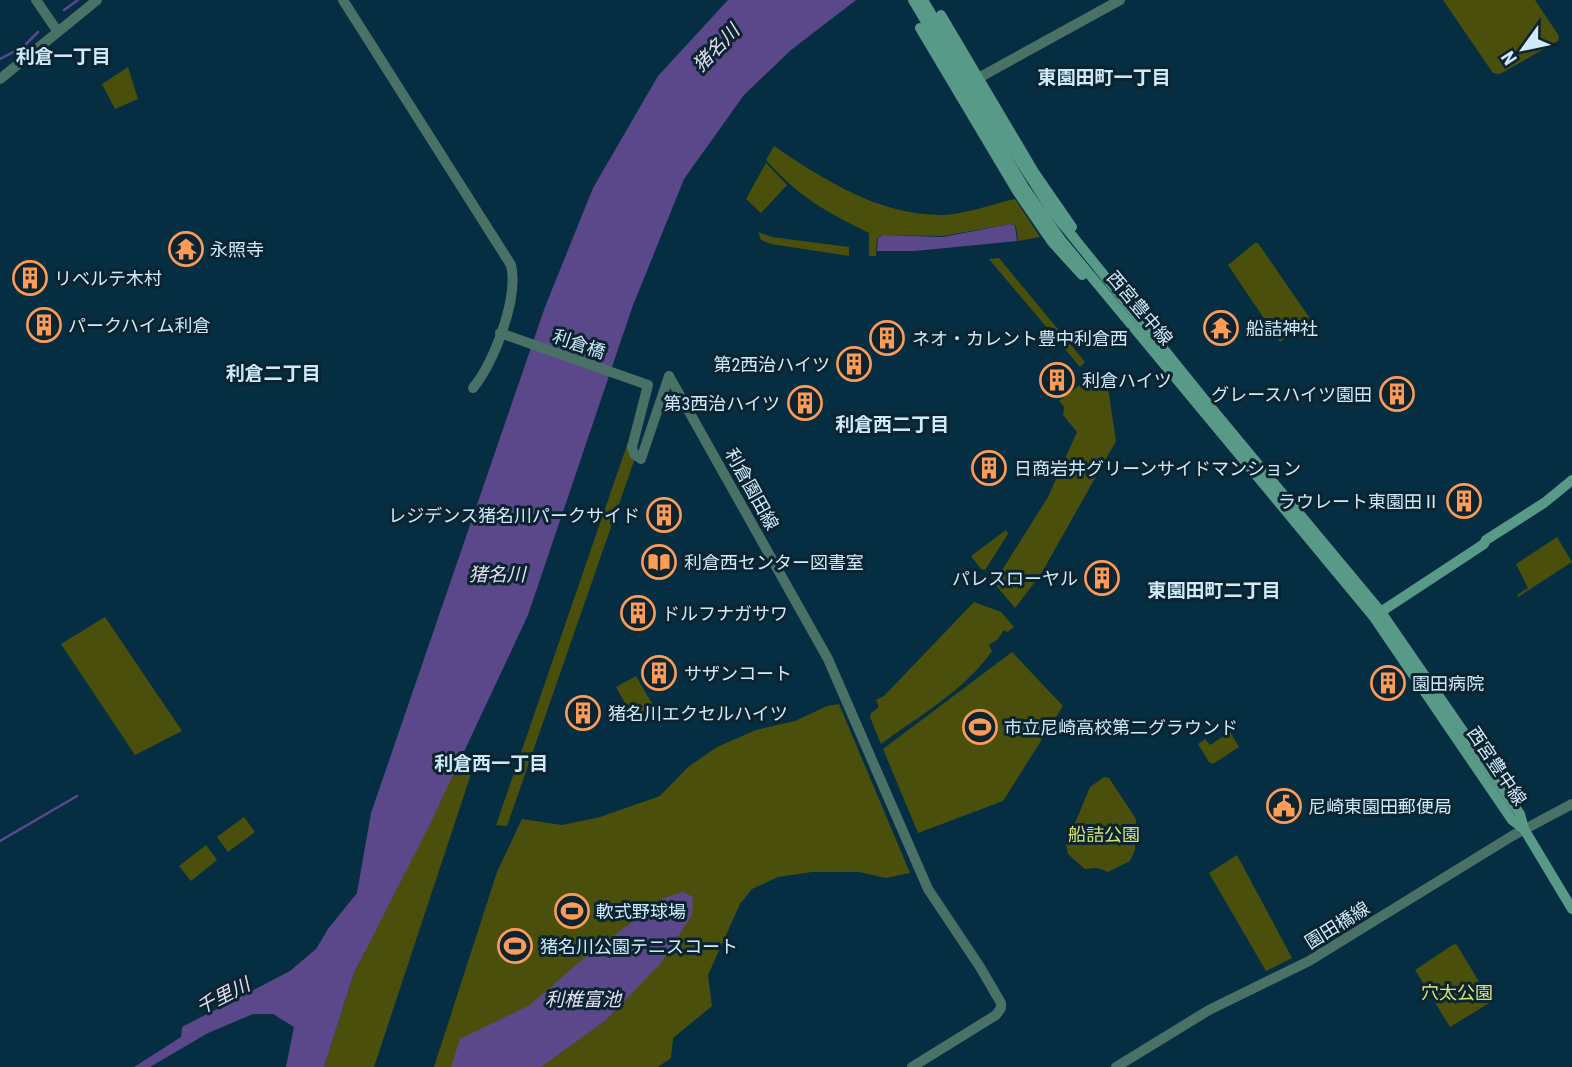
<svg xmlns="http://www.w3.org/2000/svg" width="1572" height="1067" font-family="'Roboto Condensed','Noto Sans JP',sans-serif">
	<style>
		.green { fill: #4a500c }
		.water { fill: #5b488a }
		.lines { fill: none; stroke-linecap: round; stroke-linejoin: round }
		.stream { stroke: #5b488a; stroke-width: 2.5 }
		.tertiary { stroke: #4a7166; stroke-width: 10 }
		.secondary { stroke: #589988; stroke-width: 10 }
		.labels { text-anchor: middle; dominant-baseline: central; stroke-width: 6; stroke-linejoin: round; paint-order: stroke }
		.poi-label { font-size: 18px; fill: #ceeafb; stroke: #0c2330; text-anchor: start }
		.street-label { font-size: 18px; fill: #ceeafb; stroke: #0c2330 }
		.park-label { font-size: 18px; fill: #d7e576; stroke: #0c2330 }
		.water-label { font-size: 19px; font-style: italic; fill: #e2dff2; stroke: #0c2330 }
		.neighbourhood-label { font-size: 19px; font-weight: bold; fill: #ceeafb; stroke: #0c2330 }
	</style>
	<rect width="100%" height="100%" fill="#052e42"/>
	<g class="green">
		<polygon points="1443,0 1535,0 1559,36 1558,41 1500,74 1493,73"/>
		<polygon points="128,67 138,99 115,109 102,84"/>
		<path d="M774,146C824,180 879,215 941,215C963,215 993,204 1015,199L1040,237L1018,241L1016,226L1010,224L943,236L883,235L877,238L876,256H869V233C825,211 800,198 766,160Z"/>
		<polygon points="766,163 787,185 761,213 746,199"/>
		<polygon points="758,232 772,237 849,247 849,256 771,244 761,240"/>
		<polygon points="1255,243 1258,243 1309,317 1308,322 1280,342 1228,265"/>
		<polygon points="999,258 1085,362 1080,367 989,259"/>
		<polygon points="1094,374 1108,388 1116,441 1041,574 1015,608 994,583 1048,497 1077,432 1063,415 1064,407 1059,401"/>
		<polygon points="628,442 634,461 507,826 496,825"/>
		<polygon points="1006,530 1008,534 985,570 981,569 971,556"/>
		<polygon points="1557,537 1572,562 1518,597 1517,595 1528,588 1516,564"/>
		<path d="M974,602L1001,612L1014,627L1007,632L1004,630L998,639L989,645L992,651C965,690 919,716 881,744L870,717L871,713L879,707L876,700L884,696Z"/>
		<polygon points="105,617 182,731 135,755 61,644"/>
		<polygon points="1012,652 1063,706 1003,801 918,833 883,749"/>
		<polygon points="636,676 657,712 636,723 616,687"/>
		<polygon points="839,704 910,873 886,878 859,872 812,872 778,877 752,889 740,904 708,975 712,1006 673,1038 671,1058 658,1067 434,1067 497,872 522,819 562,825 600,817 660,796 688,767 717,747 756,730 795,721 827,706"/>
		<polygon points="1230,732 1239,747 1213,764 1209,762 1198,744 1205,739 1210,745"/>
		<polygon points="461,758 476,759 374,1067 324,1067 354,973"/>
		<polygon points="1104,777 1109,778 1136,819 1135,850 1130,861 1108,872 1097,868 1085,869 1068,854 1066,845 1090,787"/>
		<polygon points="244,817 255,832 228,852 217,837"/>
		<polygon points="206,845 217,860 191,881 179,866"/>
		<polygon points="1237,855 1292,958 1266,971 1209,873"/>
		<polygon points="1454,944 1457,945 1491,1002 1450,1027 1415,970"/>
	</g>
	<g class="water">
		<polygon points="728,0 856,0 791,50 744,95 684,179 632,308 528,615 431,822 354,973 324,1067 286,1067 294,1027 273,1014 253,1014 208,1033 150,1067 134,1067 181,1037 182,1027 290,971 316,949 328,929 357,893 371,813 545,307 593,188 658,76"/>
		<polygon points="1010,224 1015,226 1017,241 915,251 877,251 878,238 883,235 943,237"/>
		<polygon points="683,892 693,897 692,915 661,963 606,1020 541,1067 451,1067 460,1039 530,1005 583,959 664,898"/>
	</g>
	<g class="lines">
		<g class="stream">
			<polyline points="64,10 78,0"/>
			<polyline points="0,59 23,47 38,32"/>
			<polyline points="0,841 77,796"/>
		</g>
		<g class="tertiary">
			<polyline points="36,0 58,32"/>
			<path d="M343,0L511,265C519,298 494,362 473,388"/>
			<polyline points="0,79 97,0"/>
			<polyline points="973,81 1120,0"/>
			<polyline points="500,333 648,385 632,447 634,454 641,459 669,376"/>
			<polyline points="669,376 828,659 928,889 980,967 1001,1003 1001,1008 996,1015 912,1067"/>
			<polyline points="1116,1067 1209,1010 1309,961 1512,836 1572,804"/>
		</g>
		<g class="secondary">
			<polyline points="913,0 1025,189 1061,240 1373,616 1512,820 1524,829"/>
			<polyline points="923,0 1009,144 1053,212 1208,404 1381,612 1520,814 1524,829 1572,909"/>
			<polyline points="941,15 1034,172 1072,227"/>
			<polyline points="920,28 1017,191 1052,242 1082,275"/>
			<polyline points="1376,615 1484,544 1486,540 1544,503 1572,480"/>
		</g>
	</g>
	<defs>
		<g id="temple-ring" transform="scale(1.75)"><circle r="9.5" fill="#0c2330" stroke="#fd9c56" stroke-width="1.5"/><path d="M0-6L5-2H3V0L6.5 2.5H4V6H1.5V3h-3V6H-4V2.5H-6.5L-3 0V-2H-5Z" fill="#fd9c56"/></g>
		<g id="building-ring" transform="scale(1.75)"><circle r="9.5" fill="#0c2330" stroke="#fd9c56" stroke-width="1.5"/><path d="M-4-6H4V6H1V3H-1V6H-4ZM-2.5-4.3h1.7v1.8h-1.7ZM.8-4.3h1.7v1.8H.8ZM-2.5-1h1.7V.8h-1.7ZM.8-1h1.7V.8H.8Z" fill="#fd9c56"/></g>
		<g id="library-ring" transform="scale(1.75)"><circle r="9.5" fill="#0c2330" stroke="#fd9c56" stroke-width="1.5"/><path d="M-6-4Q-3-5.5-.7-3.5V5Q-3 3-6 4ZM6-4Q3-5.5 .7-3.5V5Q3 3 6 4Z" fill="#fd9c56"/></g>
		<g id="stadium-ring" transform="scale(1.75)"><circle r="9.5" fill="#0c2330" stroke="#fd9c56" stroke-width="1.5"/><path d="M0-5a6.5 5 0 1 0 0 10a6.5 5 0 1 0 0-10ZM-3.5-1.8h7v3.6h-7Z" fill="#fd9c56"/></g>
		<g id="civic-ring" transform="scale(1.75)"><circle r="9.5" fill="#0c2330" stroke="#fd9c56" stroke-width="1.5"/><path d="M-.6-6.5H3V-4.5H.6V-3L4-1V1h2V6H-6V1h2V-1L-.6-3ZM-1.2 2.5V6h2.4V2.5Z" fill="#fd9c56"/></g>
	</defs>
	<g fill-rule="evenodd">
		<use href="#temple-ring" x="186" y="249"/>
		<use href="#building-ring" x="30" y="278"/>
		<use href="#building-ring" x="44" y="325"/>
		<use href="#temple-ring" x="1221" y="328"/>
		<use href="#building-ring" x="887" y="338"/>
		<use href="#building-ring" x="854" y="364"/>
		<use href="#building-ring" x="1057" y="380"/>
		<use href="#building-ring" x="1397" y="394"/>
		<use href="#building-ring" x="805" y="403"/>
		<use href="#building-ring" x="989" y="468"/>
		<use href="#building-ring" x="1464" y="501"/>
		<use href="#building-ring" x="664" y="515"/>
		<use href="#library-ring" x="659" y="562"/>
		<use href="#building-ring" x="1102" y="578"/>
		<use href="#building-ring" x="638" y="613"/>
		<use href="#building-ring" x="659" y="673"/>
		<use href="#building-ring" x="1388" y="683"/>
		<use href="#building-ring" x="583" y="713"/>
		<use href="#stadium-ring" x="980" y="727"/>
		<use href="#civic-ring" x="1284" y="806"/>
		<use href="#stadium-ring" x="572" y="911"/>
		<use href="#stadium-ring" x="515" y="946"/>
	</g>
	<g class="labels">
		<g class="poi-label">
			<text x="210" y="249">永照寺</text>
			<text x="54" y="278">リベルテ木村</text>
			<text x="68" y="325">パークハイム利倉</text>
			<text x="1246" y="328">船詰神社</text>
			<text x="912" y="338">ネオ・カレント豊中利倉西</text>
			<text x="830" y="364" text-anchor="end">第2西治ハイツ</text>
			<text x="1082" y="380">利倉ハイツ</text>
			<text x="1372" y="394" text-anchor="end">グレースハイツ園田</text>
			<text x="780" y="403" text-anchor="end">第3西治ハイツ</text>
			<text x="1014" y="468">日商岩井グリーンサイドマンション</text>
			<text x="1440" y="501" text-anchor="end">ラウレート東園田Ⅱ</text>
			<text x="640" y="515" text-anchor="end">レジデンス猪名川パークサイド</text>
			<text x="684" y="562">利倉西センター図書室</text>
			<text x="1078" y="578" text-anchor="end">パレスローヤル</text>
			<text x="662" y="613">ドルフナガサワ</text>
			<text x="684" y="673">サザンコート</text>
			<text x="1412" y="683">園田病院</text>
			<text x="608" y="713">猪名川エクセルハイツ</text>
			<text x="1004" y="727">市立尼崎高校第二グラウンド</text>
			<text x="1308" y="806">尼崎東園田郵便局</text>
			<text x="596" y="911">軟式野球場</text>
			<text x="540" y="946">猪名川公園テニスコート</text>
		</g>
		<g class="street-label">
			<text transform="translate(1140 308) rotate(50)">西宮豊中線</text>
			<text transform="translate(579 344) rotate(19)">利倉橋</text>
			<text transform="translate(752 489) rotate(61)">利倉園田線</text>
			<text transform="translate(1497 766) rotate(56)">西宮豊中線</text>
			<text transform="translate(1337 925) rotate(-32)">園田橋線</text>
		</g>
		<g class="park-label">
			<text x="1104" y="834">船詰公園</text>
			<text x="1457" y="992">穴太公園</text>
		</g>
		<g class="water-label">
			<text transform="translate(716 48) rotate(-46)">猪名川</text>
			<text x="497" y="574">猪名川</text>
			<text transform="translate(223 996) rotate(-27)">千里川</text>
			<text x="583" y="999">利椎富池</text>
		</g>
		<g class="neighbourhood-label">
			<text x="63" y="56">利倉一丁目</text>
			<text x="1104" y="77">東園田町一丁目</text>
			<text x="273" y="373">利倉二丁目</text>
			<text x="892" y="424">利倉西二丁目</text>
			<text x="1214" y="590">東園田町二丁目</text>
			<text x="491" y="763">利倉西一丁目</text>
		</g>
	</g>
	<g transform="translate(1523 49) rotate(237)" stroke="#0c2330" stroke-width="5" paint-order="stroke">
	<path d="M0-5L12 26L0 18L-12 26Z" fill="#ceeafb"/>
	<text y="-10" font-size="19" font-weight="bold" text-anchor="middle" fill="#ceeafb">N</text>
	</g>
</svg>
